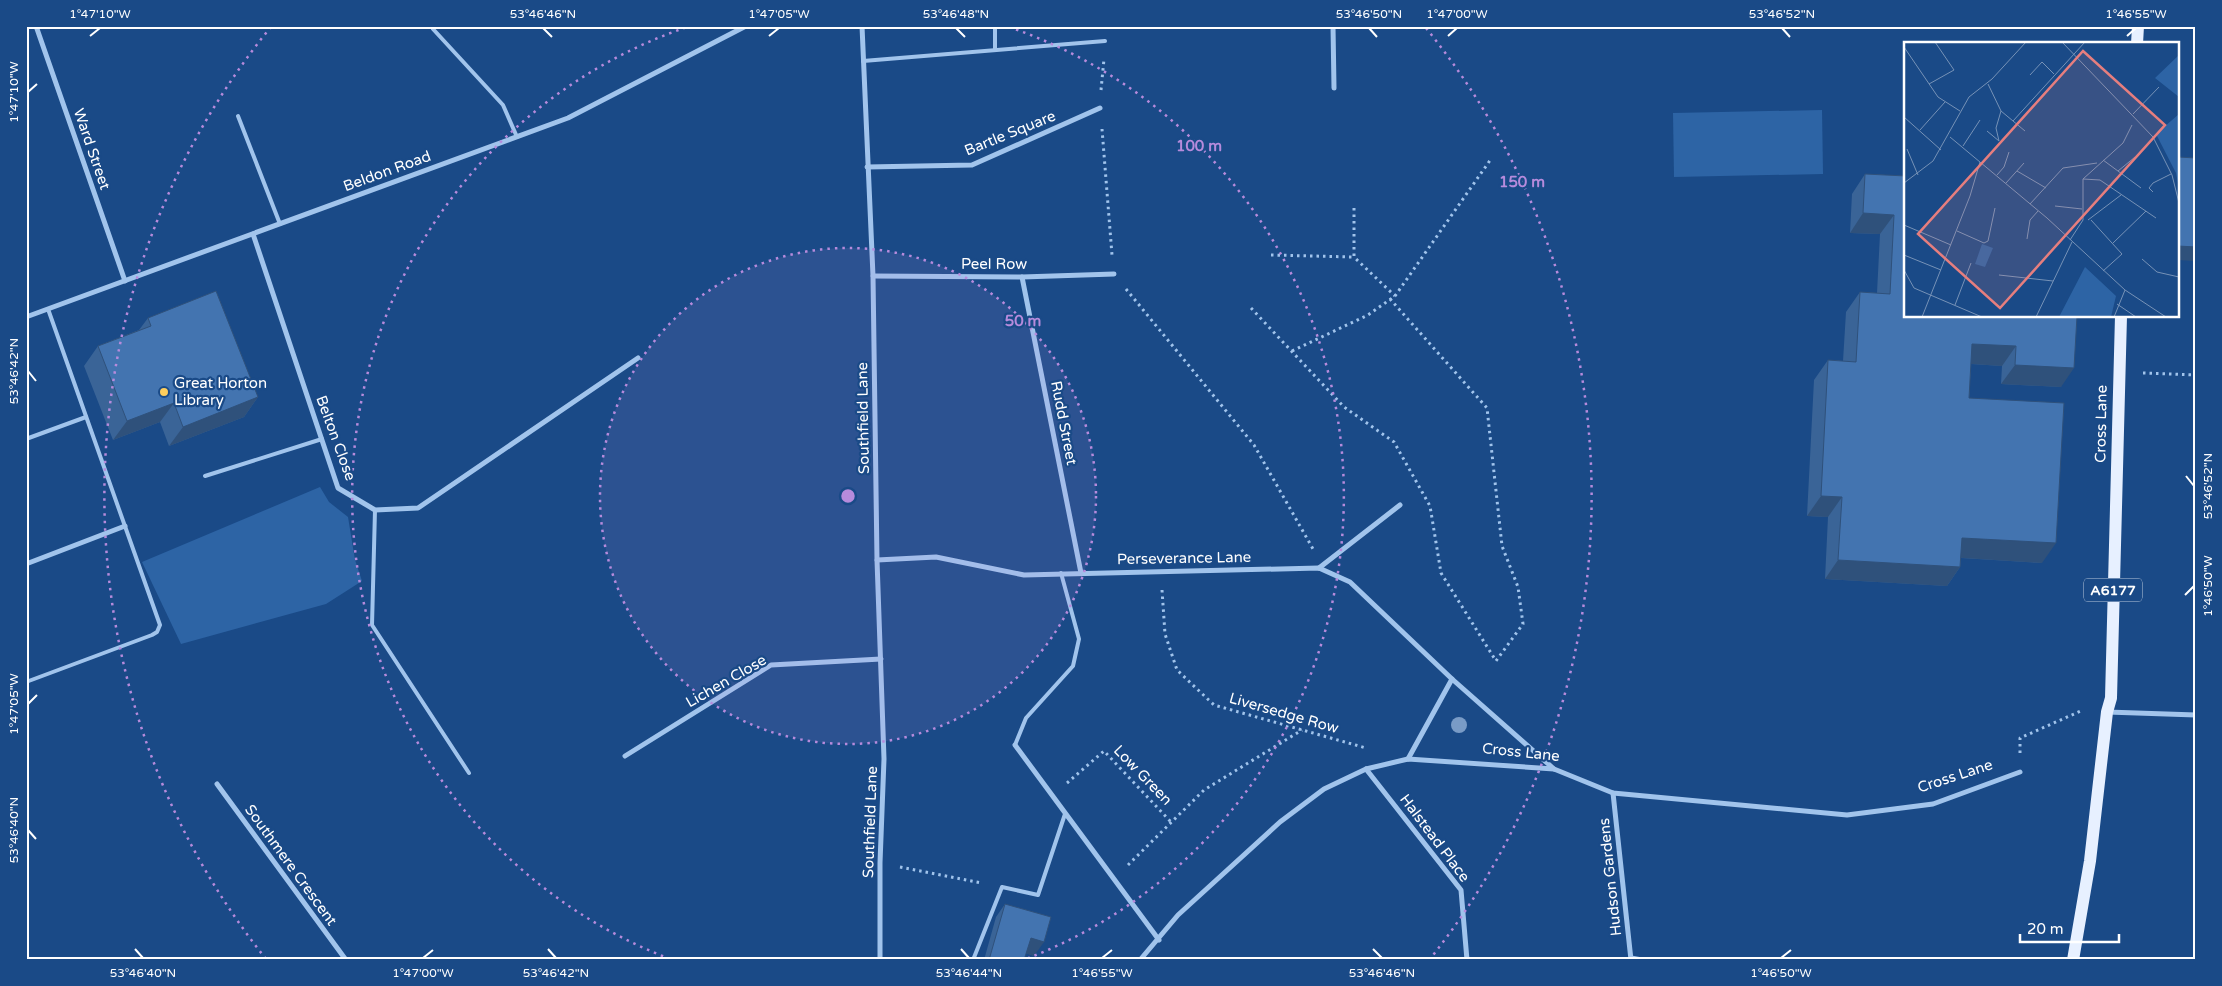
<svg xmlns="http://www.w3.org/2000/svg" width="2222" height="986" font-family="'Varela Round',sans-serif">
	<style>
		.green { fill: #2d64a5 }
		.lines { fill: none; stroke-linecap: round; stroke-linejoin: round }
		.path { stroke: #a1c4ec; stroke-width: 3; stroke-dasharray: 2.5 4; stroke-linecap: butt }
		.service { stroke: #a1c4ec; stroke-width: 4 }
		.minor { stroke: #a1c4ec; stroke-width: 5 }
		.primary { stroke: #e7f0ff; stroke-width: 12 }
		.tree { fill: #799bc6 }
		.wall { fill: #3a6497 }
		.shaded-wall { fill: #2f517b }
		.building { fill: #4374b0; stroke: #2f517b }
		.ticks { fill: none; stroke: #fff; stroke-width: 2 }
		.ring { fill: none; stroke: #b68bdc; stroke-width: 2.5; stroke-dasharray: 2.5 5 }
		.poi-dot { fill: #fece5d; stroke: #1a4a87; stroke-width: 2 }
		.labels { text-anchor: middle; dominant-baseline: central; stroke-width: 4.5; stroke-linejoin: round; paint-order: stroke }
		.shield { fill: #1a4a87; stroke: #bac9db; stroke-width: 1 }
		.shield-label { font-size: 14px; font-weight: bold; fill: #fff }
		.street-label { font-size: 15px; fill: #fff; stroke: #1a4a87 }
		.poi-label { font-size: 15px; fill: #fff; stroke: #1a4a87; text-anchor: start }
		.inset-road { fill: none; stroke: #7692b7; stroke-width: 1 }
		.view { fill: #e67e7e; fill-opacity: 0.15; stroke: #e67e7e; stroke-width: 2.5 }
		.inset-edge { fill: none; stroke: #fff; stroke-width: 2.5 }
		.centre { fill: #b68bdc; stroke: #1a4a87; stroke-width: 2.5 }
		.ring-label { font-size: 15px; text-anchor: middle; font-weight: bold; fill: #b68bdc; stroke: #1a4a87; stroke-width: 4.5; stroke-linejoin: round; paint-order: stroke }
		.neatline { fill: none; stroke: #fff; stroke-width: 2 }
		.ticks-label { font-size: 12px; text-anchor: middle; fill: #fff }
	</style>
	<rect width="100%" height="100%" fill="#1a4a87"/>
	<g class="green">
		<polygon points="1822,110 1823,174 1674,177 1673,113"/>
		<polygon points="320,487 329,502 348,517 355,560 362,581 326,604 181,644 142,562"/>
	</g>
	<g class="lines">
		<g class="path">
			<polyline points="1101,90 1104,59"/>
			<polyline points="1102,129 1112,255"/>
			<polyline points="1354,208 1354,257 1395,296"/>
			<polyline points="1271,255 1354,257"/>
			<polyline points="1126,289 1254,445 1313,549"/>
			<polyline points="1251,308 1344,407 1394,442 1430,506 1441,573 1496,661 1523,624 1518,587 1502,546 1487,408 1390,299"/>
			<polyline points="1292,351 1368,315 1395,296 1491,159"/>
			<polyline points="2143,373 2196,375"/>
			<polyline points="1162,590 1165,634 1177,670 1214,705 1366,748"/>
			<polyline points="2020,753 2020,738 2083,710"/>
			<polyline points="1067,783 1104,751 1171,822"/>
			<polyline points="1128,865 1204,790 1302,730"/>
			<polyline points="900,867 982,883"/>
		</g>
		<g class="service">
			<polyline points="995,26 995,50"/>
			<polyline points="433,29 503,105 517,137"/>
			<polyline points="863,61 1105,41"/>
			<polyline points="238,116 280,224"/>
			<polyline points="26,439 86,417"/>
			<polyline points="205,476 322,439"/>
			<polyline points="375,510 372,625 469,773"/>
			<polyline points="26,682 152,635 157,632 160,625 48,309"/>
			<polyline points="1015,745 1026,718 1073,666 1079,639 1061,573"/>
			<polyline points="973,960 1002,887 1038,895 1065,814"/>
		</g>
		<g class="minor">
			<polyline points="36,26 125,281"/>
			<polyline points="862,26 873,276 877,560 884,759 880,863 880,960"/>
			<polyline points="1333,26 1334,88"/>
			<polyline points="867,167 972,165 1100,108"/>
			<polyline points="253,234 338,488 375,510 418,508 638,358"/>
			<polyline points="873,276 1022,277 1114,274"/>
			<polyline points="1022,277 1081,573"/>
			<polyline points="26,317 568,118 746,26"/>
			<polyline points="877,560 936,557 1024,575 1319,568 1350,582 1452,679 1554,769"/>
			<polyline points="26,564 125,526"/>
			<polyline points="1319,568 1400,505"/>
			<polyline points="2107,712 2196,715"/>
			<polyline points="1015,745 1159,940"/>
			<polyline points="625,756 771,665 881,659"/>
			<polyline points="1408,759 1452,679"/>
			<polyline points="1366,769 1461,890 1467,960"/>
			<polyline points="217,784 346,960"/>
			<polyline points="1613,793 1631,960"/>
			<polyline points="1631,958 1642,960"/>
			<polyline points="1140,960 1178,915 1280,822 1324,789 1366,769 1408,759 1554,769 1613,793 1847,815 1933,804 2020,772"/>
		</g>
		<g class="primary">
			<polyline points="2137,44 2138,26"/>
			<polyline points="2073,960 2090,861 2107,712 2111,698 2121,316"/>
		</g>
	</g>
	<circle class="tree" cx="1459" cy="725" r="8"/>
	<g class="wall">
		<polygon points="1865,174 1906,176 1906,316 2077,316 2061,387 2001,384 2002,366 1971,364 1969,398 2042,563 1961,558 1960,567 1947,586 1825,579 1828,517 1807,516 1814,380 1828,360 1843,361 1846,312 1860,292 1877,293 1880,234 1850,233 1852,194"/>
		<polygon points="148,318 258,397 244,417 169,446 160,422 113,440 84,366 98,346 139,330"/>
		<polygon points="1005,904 1034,956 1026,953 1024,960 984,960 996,917"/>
	</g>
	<g class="shaded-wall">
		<polygon points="1863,213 1894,215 1880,234 1850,233"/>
		<polygon points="2178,246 2196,247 2196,259 2194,261 2178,260"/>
		<polygon points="1972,344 2016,346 2002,366 1958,363"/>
		<polygon points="2015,365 2074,368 2061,387 2001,384"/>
		<polygon points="258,397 244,417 169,446 183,427"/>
		<polygon points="174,403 160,422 113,440 127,421"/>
		<polygon points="1821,496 1842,497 1828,517 1807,516"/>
		<polygon points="1962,538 2056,543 2042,563 1948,557"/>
		<polygon points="1838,560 1960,567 1947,586 1825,579"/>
		<polygon points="1031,938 1044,942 1034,956 1021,952"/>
	</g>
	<g class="building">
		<polygon points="2178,157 2196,158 2196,247 2178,246"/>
		<polygon points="1865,174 1906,176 1906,316 2077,316 2074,368 2015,365 2016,346 1972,344 1969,398 2064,403 2056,543 1962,538 1960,567 1838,560 1842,497 1821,496 1828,360 1856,362 1860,292 1890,294 1894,215 1863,213"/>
		<polygon points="216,291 258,397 183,427 174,403 127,421 98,346 151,326 148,318"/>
		<polygon points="1005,904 1051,917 1044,942 1031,938 1024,960 989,960"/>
	</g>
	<path class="ticks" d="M543,28L552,37M956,28L965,37M1369,28L1377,37M1782,28L1790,37M90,36L100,28M769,36L779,28M1448,36L1457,28M2127,36L2136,28M28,92L37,84M28,371L36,381M2186,476L2194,486M2185,595L2194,586M28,704L37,695M28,830L36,839M135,949L143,958M548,949L556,958M961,949L969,958M1373,949L1382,958M423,958L433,950M1102,958L1112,950M1781,958L1791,950"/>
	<circle cx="848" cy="496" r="248" fill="#b68bdc" fill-opacity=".12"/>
	<g class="ring">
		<circle cx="848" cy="496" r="248"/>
		<path d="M670 959A496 496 0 0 1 687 27M1009 27A496 496 0 0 1 1026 959"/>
		<path d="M266 959A744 744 0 0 1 270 28M1426 28A744 744 0 0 1 1430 959"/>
	</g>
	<circle class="poi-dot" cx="164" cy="392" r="5"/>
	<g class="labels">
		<rect class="shield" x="2084" y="578.5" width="58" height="23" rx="4"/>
		<g class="shield-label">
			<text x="2113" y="590">A6177</text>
		</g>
		<g class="street-label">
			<text transform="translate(1010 133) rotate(-22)">Bartle Square</text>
			<text transform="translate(92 149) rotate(71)">Ward Street</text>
			<text transform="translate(387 171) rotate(-20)">Beldon Road</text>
			<text x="994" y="264">Peel Row</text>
			<text transform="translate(863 418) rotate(-91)">Southfield Lane</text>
			<text transform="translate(1064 423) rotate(79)">Rudd Street</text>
			<text transform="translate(2101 424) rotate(-89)">Cross Lane</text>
			<text transform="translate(336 438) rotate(70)">Belton Close</text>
			<text transform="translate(1184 558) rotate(-1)">Perseverance Lane</text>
			<text transform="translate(726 681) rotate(-30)">Lichen Close</text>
			<text transform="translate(1284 713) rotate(16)">Liversedge Row</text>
			<text transform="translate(1521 752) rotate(6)">Cross Lane</text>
			<text transform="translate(1143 775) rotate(46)">Low Green</text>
			<text transform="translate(1955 776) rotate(-18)">Cross Lane</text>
			<text transform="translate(870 822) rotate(-88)">Southfield Lane</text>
			<text transform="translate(1435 838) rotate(53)">Halstead Place</text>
			<text transform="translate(291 865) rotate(54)">Southmere Crescent</text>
			<text transform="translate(1610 877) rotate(-96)">Hudson Gardens</text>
		</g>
		<g class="poi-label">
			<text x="174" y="383">Great Horton<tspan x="174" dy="17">Library</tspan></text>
		</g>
	</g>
	<g transform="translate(1904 42)">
		<rect width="275" height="275" fill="#1a4a87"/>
		<path d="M275,13V55L251,36ZM275,72V146L272,131L252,92ZM78,202L89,206L81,225L71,222ZM181,225L212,254L207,275H155Z" fill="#2d64a5"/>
		<path class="inset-road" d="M158,0L249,95L268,133L275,161M0,5L34,55L56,69M126,33L138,20L150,32M25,42L50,28L31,0M84,42L97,69L92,86L95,99M97,69L121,89M229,72L255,45M0,75L37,108M109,79L181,0M16,88L41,60M83,89L95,99M46,95L143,176L221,248L262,275M59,104L76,78M3,107L14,133M199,118L237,146M113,129L142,146M214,129L231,115M93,133L100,125L105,110M179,137L196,138L252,176M0,141L29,119L65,55L88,37L122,0M102,141L120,121M249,150L245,146L249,141L267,132M126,162L159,126L193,121M151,164L178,167M184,178L217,153M187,178L218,212L199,229M0,183L47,203M53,189L80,201L84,199L91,166M123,197L126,178L134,169M166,198L179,178V137L219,101L228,83M209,201L242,169M0,213L37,228M238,217L253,230L275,235M0,228L10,246L78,275M95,233L149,239M213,262L232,275M51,263L67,221M18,275L66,154L76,120M132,275L168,200M210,275L221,248"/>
		<path class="view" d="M179,9L261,83L96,266L14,192Z"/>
		<rect width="275" height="275" class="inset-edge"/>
	</g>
	<circle cx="848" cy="496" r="8" class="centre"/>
	<g class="ring-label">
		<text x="1199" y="151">100 m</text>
		<text x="1522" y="187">150 m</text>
		<text x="1023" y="326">50 m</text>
	</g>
	<rect width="2222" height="986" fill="none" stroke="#1a4a87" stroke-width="55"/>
	<path d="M2020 934v8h99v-8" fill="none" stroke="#ffffff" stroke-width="2.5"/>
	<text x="2027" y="934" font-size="15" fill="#ffffff" stroke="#1a4a87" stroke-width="4" paint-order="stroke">20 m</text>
	<rect x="28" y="28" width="2166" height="930" class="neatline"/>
	<g class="ticks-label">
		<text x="100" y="18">1°47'10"W</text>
		<text x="543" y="18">53°46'46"N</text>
		<text x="779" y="18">1°47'05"W</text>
		<text x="956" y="18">53°46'48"N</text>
		<text x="1369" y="18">53°46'50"N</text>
		<text x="1457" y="18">1°47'00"W</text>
		<text x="1782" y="18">53°46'52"N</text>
		<text x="2136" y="18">1°46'55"W</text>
		<text transform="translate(14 92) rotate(-90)" y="4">1°47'10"W</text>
		<text transform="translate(14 371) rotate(-90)" y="4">53°46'42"N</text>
		<text transform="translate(2208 486) rotate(-90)" y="4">53°46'52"N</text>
		<text transform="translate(2208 586) rotate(-90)" y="4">1°46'50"W</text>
		<text transform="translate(14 704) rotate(-90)" y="4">1°47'05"W</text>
		<text transform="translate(14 830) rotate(-90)" y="4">53°46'40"N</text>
		<text x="143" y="977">53°46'40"N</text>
		<text x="423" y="977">1°47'00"W</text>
		<text x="556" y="977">53°46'42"N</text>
		<text x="969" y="977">53°46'44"N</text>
		<text x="1102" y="977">1°46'55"W</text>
		<text x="1382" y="977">53°46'46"N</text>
		<text x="1781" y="977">1°46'50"W</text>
	</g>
</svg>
